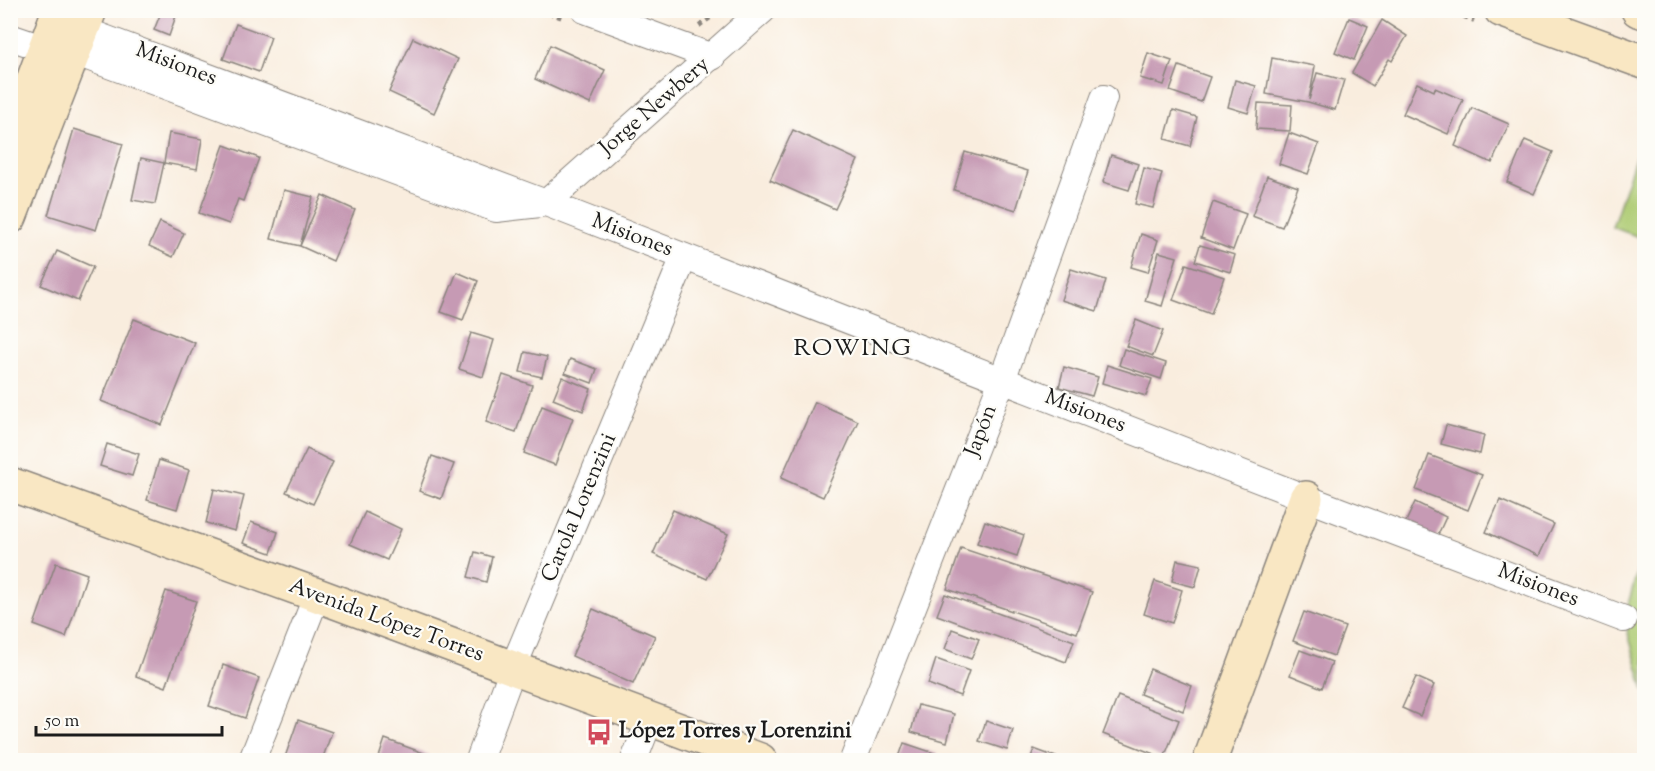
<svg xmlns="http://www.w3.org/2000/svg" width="1655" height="771" font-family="'Sorts Mill Goudy',serif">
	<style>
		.green { fill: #adcb72; stroke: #647447; stroke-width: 1.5 }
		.building { fill: #c69ab4 }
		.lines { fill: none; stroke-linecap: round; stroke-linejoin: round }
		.minor-casing { stroke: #8a847d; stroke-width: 28 }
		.secondary-casing { stroke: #8a847d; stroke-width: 36 }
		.path { stroke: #8a847d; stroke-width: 4; stroke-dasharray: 4.5 4.5; stroke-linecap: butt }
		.minor { stroke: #fff; stroke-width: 26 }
		.secondary { stroke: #f9e7c3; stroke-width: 33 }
		.labels { text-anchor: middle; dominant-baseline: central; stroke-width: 4.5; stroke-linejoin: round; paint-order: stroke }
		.street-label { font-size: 22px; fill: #1c1c1c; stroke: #fdfcf7 }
		.poi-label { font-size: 22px; font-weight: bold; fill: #1c1c1c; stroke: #fdfcf7; text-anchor: start }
		.neighbourhood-label { font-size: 24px; letter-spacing: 1.5px; fill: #1c1c1c; stroke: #fdfcf7 }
	</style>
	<rect width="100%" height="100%" fill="#fdfcf7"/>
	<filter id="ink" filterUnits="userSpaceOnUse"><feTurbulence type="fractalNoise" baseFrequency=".0167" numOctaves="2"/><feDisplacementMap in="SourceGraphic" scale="12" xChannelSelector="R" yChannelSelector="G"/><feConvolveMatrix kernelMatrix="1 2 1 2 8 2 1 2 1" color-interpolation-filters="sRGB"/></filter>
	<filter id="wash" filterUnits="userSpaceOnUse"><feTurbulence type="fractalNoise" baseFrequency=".008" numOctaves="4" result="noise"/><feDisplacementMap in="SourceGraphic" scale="24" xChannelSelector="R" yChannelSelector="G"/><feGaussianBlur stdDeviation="1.35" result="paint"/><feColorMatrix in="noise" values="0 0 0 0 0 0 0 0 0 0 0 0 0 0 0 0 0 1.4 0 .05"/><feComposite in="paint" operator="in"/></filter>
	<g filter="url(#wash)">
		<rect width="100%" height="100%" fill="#f9edde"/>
		<g class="green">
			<polygon points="1644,132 1644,239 1612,227"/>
			<polygon points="1644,547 1644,690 1624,619"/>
		</g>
		<g id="blocks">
			<g class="building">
				<polygon points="162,10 178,10 169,36 154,30"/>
				<polygon points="1349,18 1368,26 1354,60 1335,52"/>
				<polygon points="1382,20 1407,36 1392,61 1389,59 1373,86 1352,73"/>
				<polygon points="236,24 271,37 259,72 223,59"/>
				<polygon points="413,38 458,59 434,113 389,92"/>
				<polygon points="550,45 605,70 590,104 535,79"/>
				<polygon points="1148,53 1172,61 1164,85 1140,78"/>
				<polygon points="1272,58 1315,66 1309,100 1317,73 1344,80 1335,110 1308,102 1266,94"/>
				<polygon points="1179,66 1210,77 1201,102 1170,91"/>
				<polygon points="1235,80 1256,86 1248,113 1228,107"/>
				<polygon points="1417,83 1434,91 1435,88 1463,100 1448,134 1403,114"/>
				<polygon points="1258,103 1292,105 1290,131 1256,129"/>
				<polygon points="1472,108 1509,124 1492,163 1455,146"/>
				<polygon points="1173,110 1197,117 1190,146 1165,139"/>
				<polygon points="74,129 123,144 96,230 48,215"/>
				<polygon points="793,130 858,160 835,209 770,180"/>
				<polygon points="169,133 202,139 197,169 164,163"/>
				<polygon points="1289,133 1319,144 1308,174 1279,164"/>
				<polygon points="1525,140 1553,152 1534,194 1507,182"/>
				<polygon points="224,145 259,158 243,201 238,199 229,224 199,213"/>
				<polygon points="965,152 1028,171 1016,210 954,190"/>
				<polygon points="1111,155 1138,164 1129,190 1103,182"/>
				<polygon points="141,158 164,163 155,204 132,200"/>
				<polygon points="1144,168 1162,173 1153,208 1135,204"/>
				<polygon points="1267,176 1298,187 1282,227 1252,216"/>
				<polygon points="284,190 313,197 300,246 322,195 355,210 333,261 300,246 271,239"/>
				<polygon points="1213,202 1246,214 1233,250 1201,238"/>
				<polygon points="160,222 184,233 173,257 149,246"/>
				<polygon points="1141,234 1158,240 1148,272 1131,267"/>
				<polygon points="1200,245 1235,255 1230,272 1195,261"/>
				<polygon points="57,251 93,267 78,301 41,285"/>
				<polygon points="1159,252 1177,257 1162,306 1145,301"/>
				<polygon points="1186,264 1224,277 1211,314 1173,300"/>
				<polygon points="1071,269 1106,280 1097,311 1061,300"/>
				<polygon points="457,272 478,281 463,320 441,312"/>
				<polygon points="134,319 195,343 162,425 101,401"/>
				<polygon points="1136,320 1163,331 1153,356 1126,346"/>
				<polygon points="471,333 494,340 483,377 459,369"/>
				<polygon points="1124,349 1166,363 1161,379 1119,365"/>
				<polygon points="525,352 547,357 542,377 520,372"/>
				<polygon points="570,359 597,369 592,383 565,373"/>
				<polygon points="1107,365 1152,379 1146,396 1102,383"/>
				<polygon points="1064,367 1098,377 1092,396 1059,387"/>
				<polygon points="503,375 532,385 516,432 486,422"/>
				<polygon points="562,377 591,389 583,411 553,399"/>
				<polygon points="815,402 858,421 823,497 781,478"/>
				<polygon points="542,406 573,418 555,465 524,453"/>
				<polygon points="1446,425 1484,435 1480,454 1441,444"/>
				<polygon points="107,444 139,454 132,476 100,466"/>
				<polygon points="307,449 333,462 313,504 286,492"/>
				<polygon points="1429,455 1482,475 1468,510 1416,490"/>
				<polygon points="432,456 454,464 441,499 419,491"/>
				<polygon points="159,460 189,470 177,509 147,500"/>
				<polygon points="214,489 244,496 235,531 206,523"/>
				<polygon points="1500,500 1554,524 1539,556 1486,532"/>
				<polygon points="1415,502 1446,517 1435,541 1404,526"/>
				<polygon points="673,510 728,534 707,579 653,554"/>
				<polygon points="365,512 401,529 387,560 350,544"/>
				<polygon points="985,521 1024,535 1017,556 977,543"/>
				<polygon points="251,522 278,532 271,553 243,543"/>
				<polygon points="961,548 1092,592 1077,633 947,589"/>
				<polygon points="475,552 492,557 486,582 468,577"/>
				<polygon points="1177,560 1201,565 1195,587 1172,581"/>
				<polygon points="56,563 87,574 66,637 34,625"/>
				<polygon points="1155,581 1182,590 1172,623 1144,614"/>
				<polygon points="166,591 196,601 166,687 136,676"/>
				<polygon points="945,594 1074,641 1066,662 937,615"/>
				<polygon points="593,609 655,636 633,684 572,656"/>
				<polygon points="1304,612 1345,627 1334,656 1293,641"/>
				<polygon points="952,629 979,639 971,659 945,649"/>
				<polygon points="1300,650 1332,662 1322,688 1290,675"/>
				<polygon points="936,659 969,671 960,696 928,684"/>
				<polygon points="223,665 259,678 245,718 209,706"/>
				<polygon points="1150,669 1192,686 1183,711 1140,694"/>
				<polygon points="1416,677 1434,685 1420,716 1402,708"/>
				<polygon points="1118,696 1179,720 1164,758 1103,734"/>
				<polygon points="918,705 954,714 947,742 911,732"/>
				<polygon points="298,720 332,732 322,760 284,760"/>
				<polygon points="986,721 1013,730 1007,750 979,741"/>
				<polygon points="385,739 429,755 427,760 378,760"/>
				<polygon points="904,743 937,754 935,760 898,760"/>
				<polygon points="1034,749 1064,760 1030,760"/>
			</g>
		</g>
	</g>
	<g filter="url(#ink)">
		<use href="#blocks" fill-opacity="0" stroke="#8a847d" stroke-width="1.5"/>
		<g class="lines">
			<g class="minor-casing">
				<g id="minor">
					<polyline points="585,10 712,57"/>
					<polyline points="10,37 45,49 74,52 496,209 540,204"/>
					<polyline points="67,38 83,30 546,203 1306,498 1624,619"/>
					<polyline points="546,203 763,10"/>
					<polyline points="252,760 317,595"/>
					<polyline points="479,760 513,668 684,257"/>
					<polyline points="634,760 650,719"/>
					<polyline points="853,760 1002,380 1104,98"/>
				</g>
			</g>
			<g class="secondary-casing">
				<g id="secondary">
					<polyline points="1501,10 1644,62"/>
					<polyline points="1638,10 1644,12"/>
					<polyline points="10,143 59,10"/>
					<polyline points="10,217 90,10"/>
					<polyline points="10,484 317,595 760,760"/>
					<polyline points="1210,760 1306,498"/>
				</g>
			</g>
			<g class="path">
				<polyline points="540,10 562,18"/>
				<polyline points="1447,10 1474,21"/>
				<polyline points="699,26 718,13"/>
			</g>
			<use href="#minor" class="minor"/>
			<use href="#secondary" class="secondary"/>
		</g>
	</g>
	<defs>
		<g id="bus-bare" transform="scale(2.07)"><path d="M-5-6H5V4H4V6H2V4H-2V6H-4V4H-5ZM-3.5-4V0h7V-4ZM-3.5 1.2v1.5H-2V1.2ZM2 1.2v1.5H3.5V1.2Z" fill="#d1495b" stroke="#fdfcf7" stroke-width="2.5" paint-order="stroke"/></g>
	</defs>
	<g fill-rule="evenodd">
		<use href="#bus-bare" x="599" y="732"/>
	</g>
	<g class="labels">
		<g class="street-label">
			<text transform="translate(176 65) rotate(21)">Misiones</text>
			<text transform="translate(655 107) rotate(-41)">Jorge Newbery</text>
			<text transform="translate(632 236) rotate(21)">Misiones</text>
			<text transform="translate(1085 412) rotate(21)">Misiones</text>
			<text transform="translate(982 431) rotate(-69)">Japón</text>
			<text transform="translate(580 508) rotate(-67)">Carola Lorenzini</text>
			<text transform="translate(1538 586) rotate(21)">Misiones</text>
			<text transform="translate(386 621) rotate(20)">Avenida López Torres</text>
		</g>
		<g class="poi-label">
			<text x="619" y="732">López Torres y Lorenzini</text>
		</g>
		<g class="neighbourhood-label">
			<text x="853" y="349">ROWING</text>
		</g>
	</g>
	<rect width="1655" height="771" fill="none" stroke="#fdfcf7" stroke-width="36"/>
	<path d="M36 726v9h186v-9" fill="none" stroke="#1c1c1c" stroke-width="3"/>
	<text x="45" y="726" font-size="18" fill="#1c1c1c" stroke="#fdfcf7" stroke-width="4.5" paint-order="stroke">50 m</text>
</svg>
